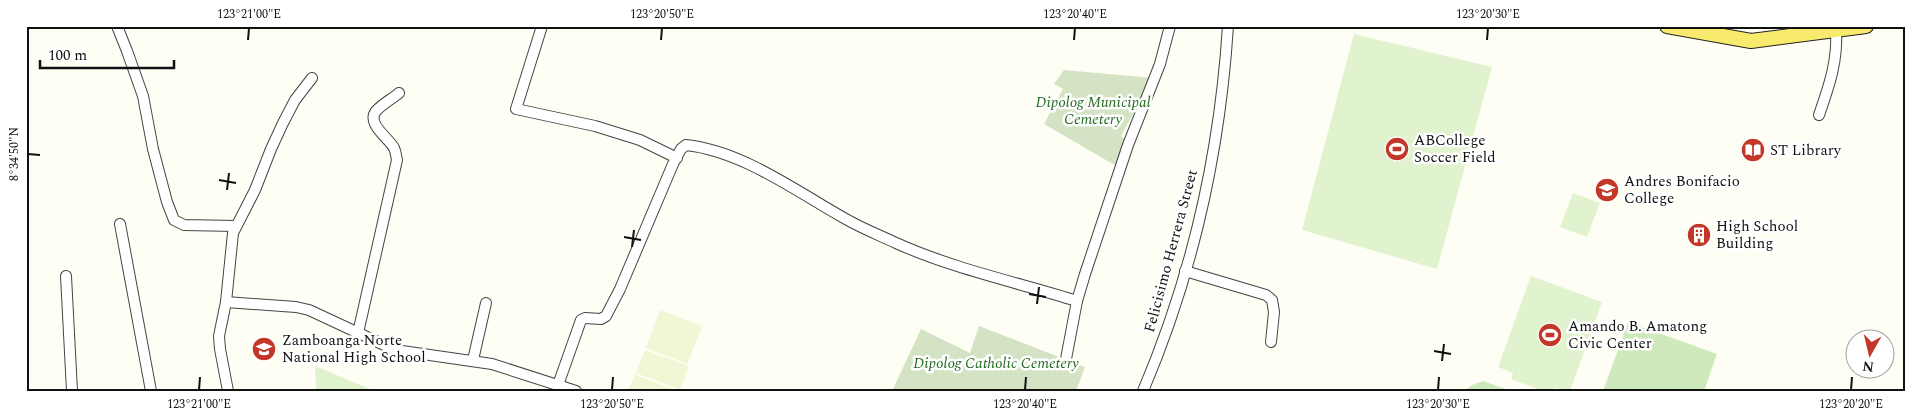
<svg xmlns="http://www.w3.org/2000/svg" width="1932" height="417" font-family="Spectral,serif">
	<style>
		.farmland { fill: #f3f6d4 }
		.green { fill: #ceeabd }
		.cemetery { fill: #d4e3c4 }
		.pitch { fill: #e1f2cf }
		.lines { fill: none; stroke-linecap: round; stroke-linejoin: round }
		.minor-casing { stroke: #444; stroke-width: 12 }
		.major-casing { stroke: #222; stroke-width: 16 }
		.minor { stroke: #fff; stroke-width: 10 }
		.major { stroke: #f7ea6d; stroke-width: 14 }
		.ticks { fill: none; stroke: #111; stroke-width: 2 }
		.labels { text-anchor: middle; dominant-baseline: central; stroke-width: 5; stroke-linejoin: round; paint-order: stroke }
		.park-label { font-size: 15px; font-style: italic; fill: #246a20; stroke: #fff }
		.poi-label { font-size: 15px; fill: #111; stroke: #fff; text-anchor: start }
		.street-label { font-size: 15px; fill: #111; stroke: #fff }
		.neatline { fill: none; stroke: #111; stroke-width: 2 }
		.ticks-label { font-size: 12px; text-anchor: middle; fill: #111 }
	</style>
	<rect width="100%" height="100%" fill="#fffef5"/>
	<g class="farmland">
		<polygon points="660,310 702,326 687,364 646,348"/>
		<polygon points="645,350 689,366 680,390 636,373"/>
		<polygon points="635,374 636,375 678,391 628,391"/>
	</g>
	<g class="green">
		<polygon points="1628,322 1717,354 1704,391 1603,391"/>
		<polygon points="1483,381 1512,391 1464,391 1472,385"/>
	</g>
	<g class="cemetery">
		<polygon points="1064,70 1153,78 1121,136 1128,141 1118,167 1044,124 1063,89 1054,84"/>
		<polygon points="979,326 1085,367 1076,391 892,391 921,329 970,353"/>
	</g>
	<g class="pitch">
		<polygon points="1354,34 1492,67 1437,269 1302,230"/>
		<polygon points="1573,193 1600,203 1587,237 1560,227"/>
		<polygon points="1531,276 1602,302 1570,391 1554,388 1553,391 1543,391 1511,379 1513,373 1498,367"/>
		<polygon points="315,366 375,391 316,391"/>
	</g>
	<g class="lines">
		<g class="minor-casing">
			<g id="minor">
				<polyline points="117,26 127,51 143,96 153,149 167,202 174,220 184,225 236,226"/>
				<polyline points="542,26 516,109 595,126 640,140 677,158"/>
				<path d="M1819,115C1829,86 1838,61 1836,30"/>
				<polyline points="120,224 151,391"/>
				<polyline points="1185,271 1266,295 1272,300 1274,312 1271,342"/>
				<polyline points="66,276 72,391"/>
				<polyline points="226,302 296,307 309,310 395,350 492,364 576,391"/>
				<path d="M358,333L397,160C396,156 396,152 394,148C389,138 366,124 376,111C382,104 392,99 399,93"/>
				<polyline points="1066,359 1077,301 1085,274 1128,145 1160,64 1170,26"/>
				<polyline points="473,360 486,303"/>
				<path d="M558,385L581,320L585,318L601,319L606,316L620,289L673,164L681,149L686,145C742,151 796,191 844,218C861,228 879,235 896,243C954,269 1016,282 1077,301"/>
				<polyline points="228,391 220,349 219,336 226,302 233,233 255,190 271,149 283,123 295,100 312,78"/>
				<path d="M1143,391C1192,276 1220,151 1228,26"/>
			</g>
		</g>
		<g class="major-casing">
			<polyline id="major" points="1667,26 1751,41 1866,26"/>
		</g>
		<use href="#minor" class="minor"/>
		<use href="#major" class="major"/>
	</g>
	<path class="ticks" d="M248,40L249,28M661,40L662,28M1074,40L1075,28M1487,40L1488,28M28,154L40,155M219,180L236,183M227,190L229,173M624,237L641,240M632,247L634,230M1029,294L1046,297M1037,304L1039,287M1434,351L1451,354M1442,361L1444,344M199,390L200,377M612,390L613,377M1025,390L1026,377M1438,390L1439,377M1851,390L1852,377"/>
	<defs>
		<g id="stadium-disc" transform="scale(1.25)"><circle r="9.5" fill="#c23728" stroke="#fff"/><path d="M0-5a6.5 5 0 1 0 0 10a6.5 5 0 1 0 0-10ZM-3.5-1.8h7v3.6h-7Z" fill="#fff"/></g>
		<g id="library-disc" transform="scale(1.25)"><circle r="9.5" fill="#c23728" stroke="#fff"/><path d="M-6-4Q-3-5.5-.7-3.5V5Q-3 3-6 4ZM6-4Q3-5.5 .7-3.5V5Q3 3 6 4Z" fill="#fff"/></g>
		<g id="university-disc" transform="scale(1.25)"><circle r="9.5" fill="#c23728" stroke="#fff"/><path d="M0-5L7-2L0 1L-7-2ZM-4 1L0 2.5L4 1V4Q0 6-4 4Z" fill="#fff"/></g>
		<g id="building-disc" transform="scale(1.25)"><circle r="9.5" fill="#c23728" stroke="#fff"/><path d="M-4-6H4V6H1V3H-1V6H-4ZM-2.5-4.3h1.7v1.8h-1.7ZM.8-4.3h1.7v1.8H.8ZM-2.5-1h1.7V.8h-1.7ZM.8-1h1.7V.8H.8Z" fill="#fff"/></g>
		<g id="school-disc" transform="scale(1.25)"><circle r="9.5" fill="#c23728" stroke="#fff"/><path d="M0-5L7-2L0 1L-7-2ZM-4 1L0 2.5L4 1V4Q0 6-4 4Z" fill="#fff"/></g>
	</defs>
	<g fill-rule="evenodd">
		<use href="#stadium-disc" x="1397" y="149"/>
		<use href="#library-disc" x="1753" y="150"/>
		<use href="#university-disc" x="1607" y="190"/>
		<use href="#building-disc" x="1699" y="235"/>
		<use href="#stadium-disc" x="1550" y="335"/>
		<use href="#school-disc" x="264" y="349"/>
	</g>
	<g class="labels">
		<g class="park-label">
			<text x="1093" y="102">Dipolog Municipal<tspan x="1093" dy="17">Cemetery</tspan></text>
			<text x="996" y="363">Dipolog Catholic Cemetery</text>
		</g>
		<g class="poi-label">
			<text x="1414" y="140">ABCollege<tspan x="1414" dy="17">Soccer Field</tspan></text>
			<text x="1770" y="150">ST Library</text>
			<text x="1624" y="181">Andres Bonifacio<tspan x="1624" dy="17">College</tspan></text>
			<text x="1716" y="226">High School<tspan x="1716" dy="17">Building</tspan></text>
			<text x="1568" y="326">Amando B. Amatong<tspan x="1568" dy="17">Civic Center</tspan></text>
			<text x="282" y="340">Zamboanga Norte<tspan x="282" dy="17">National High School</tspan></text>
		</g>
		<g class="street-label">
			<text transform="translate(1171 251) rotate(-75)">Felicisimo Herrera Street</text>
		</g>
	</g>
	<rect width="1932" height="417" fill="none" stroke="#ffffff" stroke-width="55"/>
	<g transform="translate(1870 354) rotate(188)"><circle r="24" fill="#ffffff" stroke="#a0a0a0"/>
	<path d="M0-4L9 19L0 12L-9 19Z" fill="#c23728"/>
	<text y="-8" font-size="14" font-weight="bold" text-anchor="middle" fill="#111111">N</text>
	</g>
	<path d="M40 60v8h134v-8" fill="none" stroke="#111111" stroke-width="2.5"/>
	<text x="48" y="60" font-size="15" fill="#111111" stroke="#ffffff" stroke-width="4" paint-order="stroke">100 m</text>
	<rect x="28" y="28" width="1876" height="362" class="neatline"/>
	<g class="ticks-label">
		<text x="249" y="18">123°21'00"E</text>
		<text x="662" y="18">123°20'50"E</text>
		<text x="1075" y="18">123°20'40"E</text>
		<text x="1488" y="18">123°20'30"E</text>
		<text transform="translate(14 154) rotate(-90)" y="4">8°34'50"N</text>
		<text x="199" y="408">123°21'00"E</text>
		<text x="612" y="408">123°20'50"E</text>
		<text x="1025" y="408">123°20'40"E</text>
		<text x="1438" y="408">123°20'30"E</text>
		<text x="1851" y="408">123°20'20"E</text>
	</g>
</svg>
